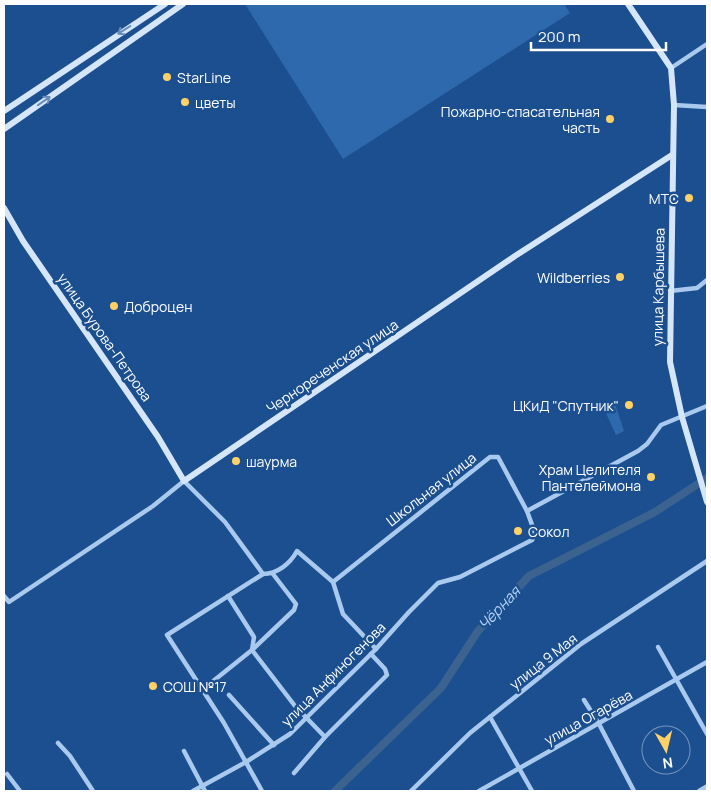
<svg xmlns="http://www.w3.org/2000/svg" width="711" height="795" font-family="Manrope,sans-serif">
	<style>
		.green { fill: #2e69ad }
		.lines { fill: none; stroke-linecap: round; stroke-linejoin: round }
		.river { stroke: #3c6290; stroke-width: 8 }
		.minor { stroke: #a9c9ee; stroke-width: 4.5 }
		.tertiary { stroke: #a9c9ee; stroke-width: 5.5 }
		.secondary { stroke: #d6e6fa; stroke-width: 6 }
		.oneway { stroke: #668bba }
		.poi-dot { fill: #ffd166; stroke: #1b4f8f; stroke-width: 2 }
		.labels { text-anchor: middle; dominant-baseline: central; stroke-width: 5; stroke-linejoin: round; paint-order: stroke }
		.poi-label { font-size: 14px; fill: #fff; stroke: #1b4f8f; text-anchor: start }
		.street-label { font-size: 14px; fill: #fff; stroke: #1b4f8f }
		.water-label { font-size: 15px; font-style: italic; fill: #b5d3f5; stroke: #1b4f8f }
	</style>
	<rect width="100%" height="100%" fill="#1b4f8f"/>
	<g class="green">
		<polygon points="245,4 564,4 570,13 343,159"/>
		<polygon points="615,404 624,431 616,435 604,409"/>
	</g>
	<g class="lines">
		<polyline class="river" points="335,791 441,688 478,631 529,576 655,512 707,478"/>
		<g class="minor">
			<polyline points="671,68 707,44"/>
			<polyline points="674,105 707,107"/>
			<polyline points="670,291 697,288 707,280"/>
			<path d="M263,574C277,574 290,564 297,551L333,582L343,614L376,649"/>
			<polyline points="333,582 490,457 498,457 527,511"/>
			<polyline points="4,596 9,602 153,506 184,481 225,522 263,574 167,635 224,723 262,791"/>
			<polyline points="228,596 254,637 252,650 295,706 325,737"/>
			<polyline points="658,647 707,734"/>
			<polyline points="202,690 252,650 294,610 296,604 273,574"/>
			<polyline points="229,695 274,745"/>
			<polyline points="584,700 599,724 634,791"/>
			<polyline points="490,717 532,791"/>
			<polyline points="58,743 70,756 93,791"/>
			<polyline points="184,751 205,791"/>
			<polyline points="294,773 325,737 387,675 385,669 371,654"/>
			<polyline points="7,774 20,791"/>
			<polyline points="193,791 246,762 290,734 376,649 409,612 438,583 460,577 532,540 535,533 527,511 638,451 647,444 661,425 707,406"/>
			<polyline points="411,791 470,733 581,644 707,561"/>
			<polyline points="479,791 707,662"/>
		</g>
		<polyline class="tertiary" points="700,791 707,787"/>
		<g class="secondary">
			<polyline points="628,4 671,68 674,105 670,362 682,417 707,502"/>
			<polyline points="4,111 165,4"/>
			<polyline points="4,129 183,4"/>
			<polyline points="4,208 23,241 158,437 184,481 515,256 672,155"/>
		</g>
	</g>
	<defs><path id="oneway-shaft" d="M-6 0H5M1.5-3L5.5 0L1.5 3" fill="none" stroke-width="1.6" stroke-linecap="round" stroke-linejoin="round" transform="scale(1.25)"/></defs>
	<g class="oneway">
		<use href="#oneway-shaft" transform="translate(124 30) rotate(148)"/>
		<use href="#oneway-shaft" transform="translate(44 101) rotate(-35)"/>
	</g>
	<g class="poi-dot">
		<circle cx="167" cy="77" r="5"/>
		<circle cx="185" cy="102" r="5"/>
		<circle cx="610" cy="119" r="5"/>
		<circle cx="689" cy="198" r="5"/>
		<circle cx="620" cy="277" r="5"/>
		<circle cx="114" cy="306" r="5"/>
		<circle cx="629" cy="405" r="5"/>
		<circle cx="236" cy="461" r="5"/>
		<circle cx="651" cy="477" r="5"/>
		<circle cx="518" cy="531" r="5"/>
		<circle cx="153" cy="686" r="5"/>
	</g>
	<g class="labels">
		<g class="poi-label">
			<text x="177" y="77">StarLine</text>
			<text x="195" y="102">цветы</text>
			<text x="600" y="111" text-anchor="end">Пожарно-спасательная<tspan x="600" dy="16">часть</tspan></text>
			<text x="679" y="198" text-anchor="end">МТС</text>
			<text x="610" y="277" text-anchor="end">Wildberries</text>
			<text x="124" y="306">Доброцен</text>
			<text x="619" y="405" text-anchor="end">ЦКиД "Спутник"</text>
			<text x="246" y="461">шаурма</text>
			<text x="641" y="469" text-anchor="end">Храм Целителя<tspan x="641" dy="16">Пантелеймона</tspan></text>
			<text x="528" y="531">Сокол</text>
			<text x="163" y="686">СОШ №17</text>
		</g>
		<g class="street-label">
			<text transform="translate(658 287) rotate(-89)">улица Карбышева</text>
			<text transform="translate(105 337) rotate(55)">улица Бурова-Петрова</text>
			<text transform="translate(332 366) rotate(-34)">Чернореченская улица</text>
			<text transform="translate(431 489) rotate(-38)">Школьная улица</text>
			<text transform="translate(543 661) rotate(-38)">улица 9 Мая</text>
			<text transform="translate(333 674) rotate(-45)">улица Анфиногенова</text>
			<text transform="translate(588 717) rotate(-29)">улица Огарёва</text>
		</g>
		<g class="water-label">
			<text transform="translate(499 608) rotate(-47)">Чёрная</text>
		</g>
	</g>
	<rect width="711" height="795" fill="none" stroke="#ffffff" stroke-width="10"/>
	<g transform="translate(666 750) rotate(172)"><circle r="24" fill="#1b4f8f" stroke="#7695bc"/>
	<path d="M0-4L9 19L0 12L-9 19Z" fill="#ffd166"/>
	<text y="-8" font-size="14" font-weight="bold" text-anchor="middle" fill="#ffffff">N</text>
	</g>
	<path d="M531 42v8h135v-8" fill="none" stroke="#ffffff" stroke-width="2.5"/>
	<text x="538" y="42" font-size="15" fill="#ffffff" stroke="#1b4f8f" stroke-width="4" paint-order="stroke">200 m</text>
</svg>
